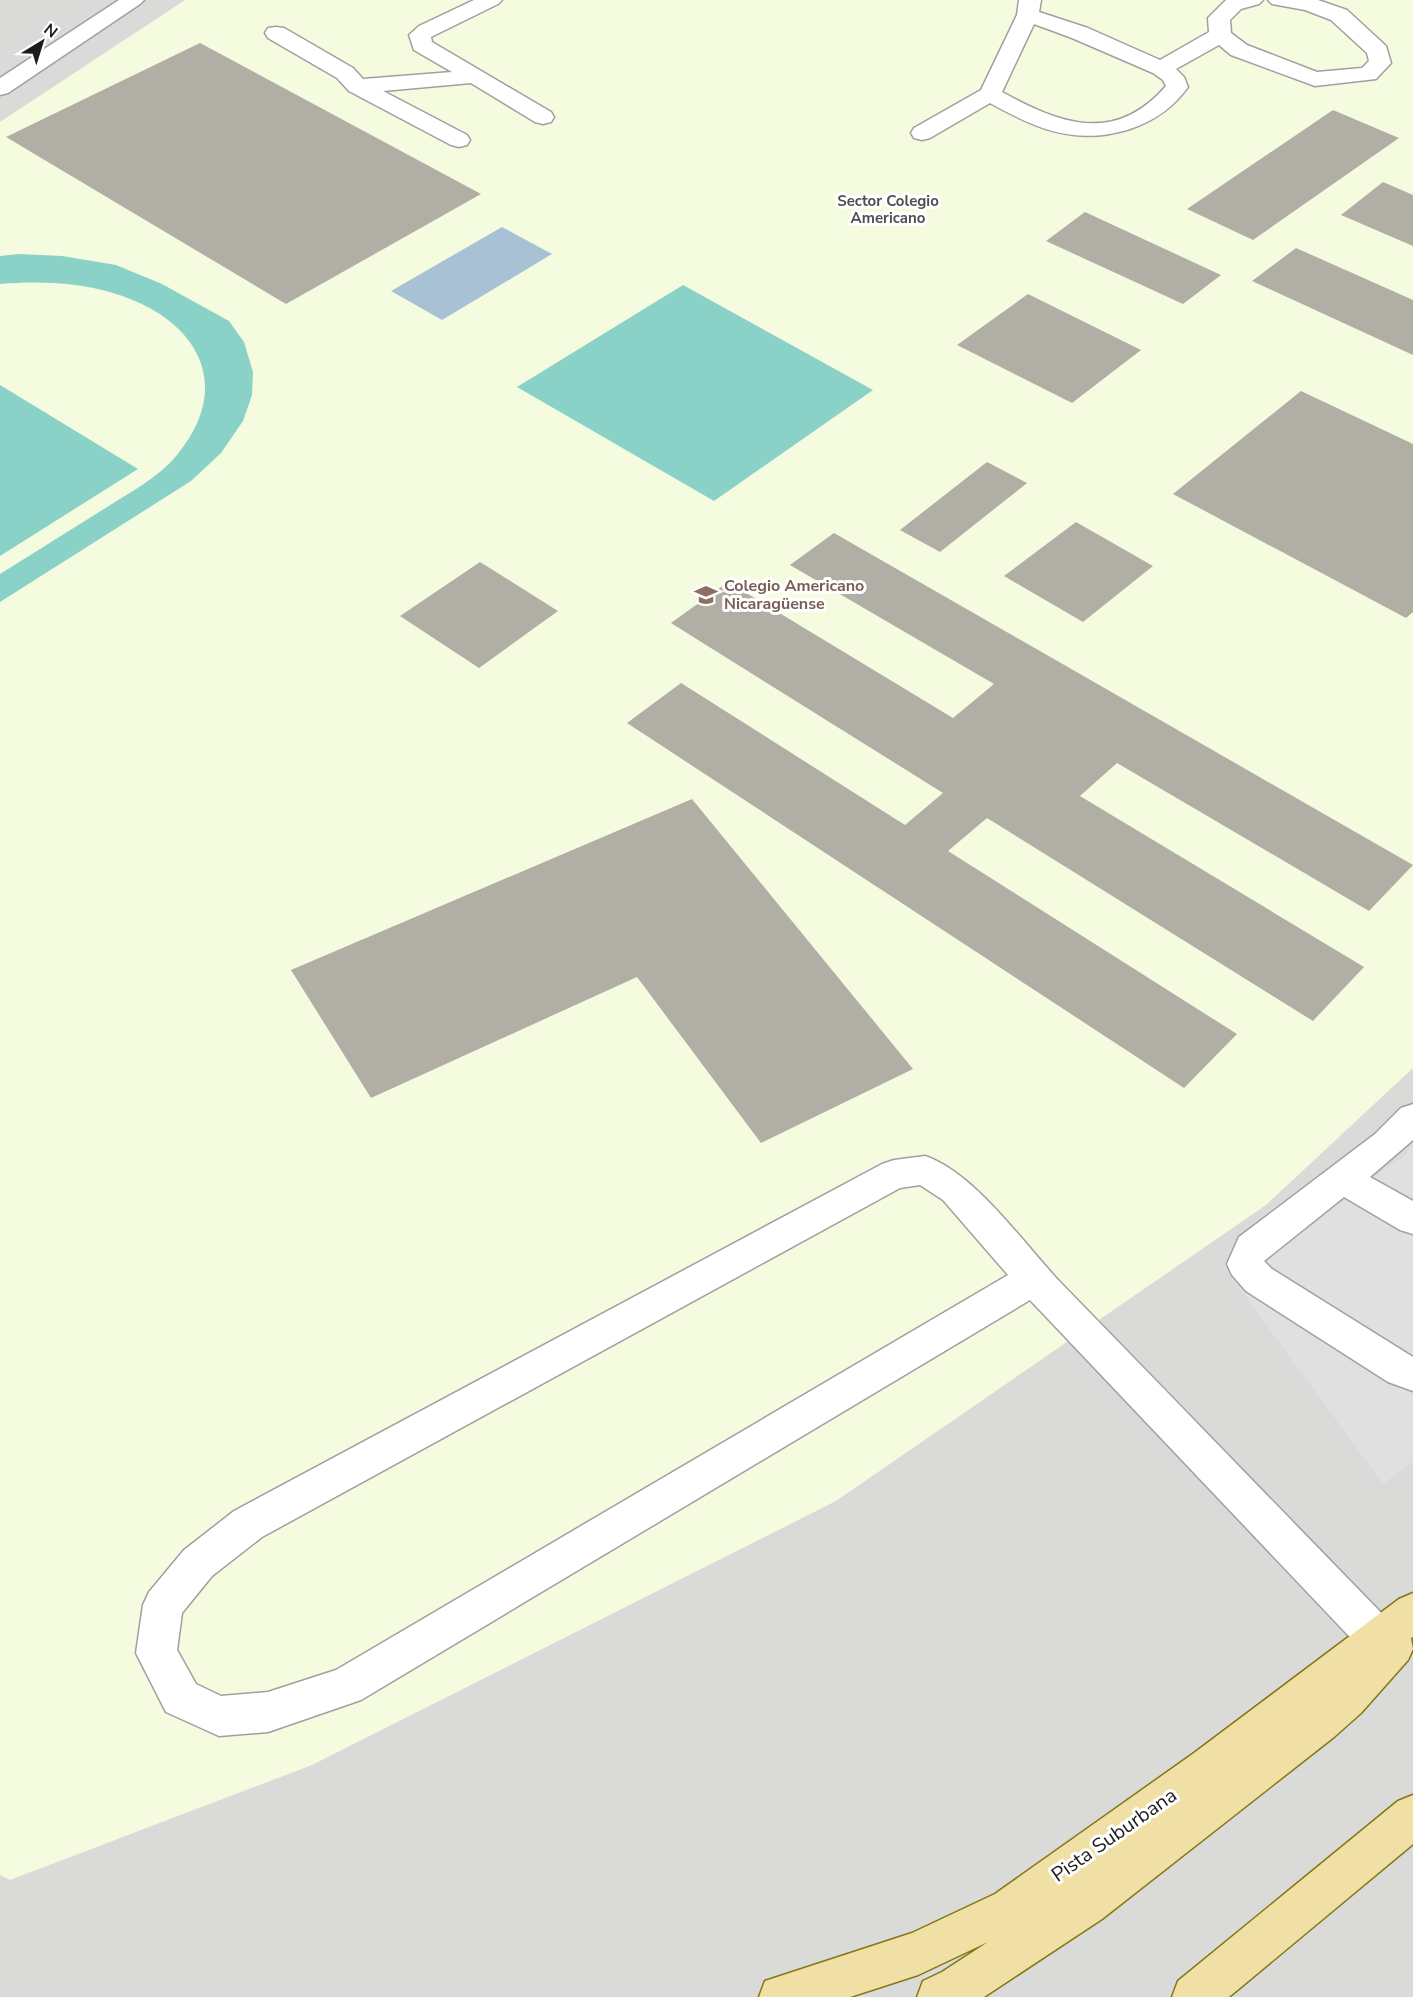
<svg xmlns="http://www.w3.org/2000/svg" width="1413" height="1997" font-family="'Nunito Sans',sans-serif">
	<style>
		.residential { fill: #dadad9 }
		.education { fill: #f4fbde }
		.pitch { fill: #8ad2c7 }
		.parking { fill: #e0e0e0 }
		.water { fill: #a9c1d5 }
		.building { fill: #b1aea6 }
		.lines { fill: none; stroke-linecap: round; stroke-linejoin: round }
		.minor-casing { stroke: #a0a0a0; stroke-width: 3 }
		.major-casing { stroke: #837712; stroke-width: 3 }
		.minor { fill: #fff; fill-rule: evenodd }
		.major { fill: #f0e0a5; fill-rule: evenodd }
		.labels { text-anchor: middle; dominant-baseline: central; stroke-width: 6; stroke-linejoin: round; paint-order: stroke }
		.far-neighbourhood-label { font-size: 15px; font-weight: bold; fill: #4f4f4f; stroke: #fff }
		.education-label { font-size: 16px; font-weight: bold; fill: #785e54; stroke: #fff; text-anchor: start }
		.near-street-label { font-size: 20px; fill: #1c1c1c; stroke: #fff }
	</style>
	<rect width="100%" height="100%" fill="#ecebe3"/>
	<rect class="residential" x="0" y="0" width="1413" height="1997"/>
	<polygon class="education" points="185,0 1413,0 1413,1068 1266,1205 836,1501 312,1765 10,1880 0,1875 0,122"/>
	<g class="pitch">
		<path d="M19,254L62,256L116,265L162,284L229,321L244,342L253,372L252,395L243,421L221,453L191,481L0,602V574C35,552 69,531 104,509C129,493 158,478 177,455C237,382 194,317 113,293C76,282 37,281 0,284V256Z"/>
		<polygon points="683,285 873,390 714,501 517,387"/>
		<polygon points="0,385 138,469 0,556"/>
	</g>
	<polygon class="parking" points="1413,1146 1413,1461 1383,1484 1229,1274 1404,1156"/>
	<polygon class="water" points="502,227 552,254 442,320 391,291"/>
	<g class="building">
		<polygon points="200,43 481,194 286,304 6,137"/>
		<polygon points="1333,110 1399,138 1253,240 1187,209"/>
		<polygon points="1383,182 1413,195 1413,246 1341,215"/>
		<polygon points="1085,212 1221,275 1183,304 1046,241"/>
		<polygon points="1296,248 1413,300 1413,355 1252,281"/>
		<polygon points="1028,294 1141,350 1072,403 957,345"/>
		<polygon points="1301,391 1413,444 1413,612 1406,618 1173,494"/>
		<polygon points="987,462 1027,483 940,552 900,530"/>
		<polygon points="1076,522 1153,566 1083,622 1004,576"/>
		<polygon points="834,533 1413,865 1369,911 1117,763 1080,796 1364,967 1313,1021 987,818 948,851 1237,1034 1184,1088 627,723 681,683 905,825 943,793 671,623 728,582 953,718 994,684 790,565"/>
		<polygon points="480,562 558,611 479,668 400,616"/>
		<polygon points="692,799 913,1069 761,1143 637,977 371,1098 291,970"/>
	</g>
	<g class="lines">
		<g class="minor-casing">
			<g id="minor">
				<polygon points="119,0 144,0 140,4 8,93 0,95 0,78"/>
				<polygon points="474,0 502,0 498,4 431,37 432,42 551,112 554,117 551,122 543,124 535,122 471,83 383,91 467,135 470,140 467,145 459,147 451,145 349,91 337,78 268,38 265,33 268,28 276,27 284,28 353,68 363,79 452,72 414,50 409,35 419,26"/>
				<path d="M1019,0H1041L1039,12L1088,28L1160,60L1209,32L1208,18L1226,0H1263L1259,4L1241,9L1230,20L1231,33L1247,45L1317,72L1362,68L1369,61L1367,53L1331,20L1305,10L1272,4L1268,0H1318L1347,10L1386,46L1391,63L1376,79L1315,86L1231,55L1219,45L1176,69L1184,77L1188,87C1173,108 1154,121 1130,129C1076,146 1037,129 990,103L930,138L922,140L914,138L911,133L914,128L981,90L1017,15ZM1034,24L1072,38L1153,73L1163,80L1166,86C1115,145 1060,124 1002,92Z"/>
				<polygon points="1413,1104 1413,1140 1370,1177 1413,1201 1413,1234 1400,1230 1344,1197 1264,1261 1272,1269 1413,1357 1413,1391 1388,1382 1246,1291 1232,1275 1227,1264 1239,1237 1375,1134 1401,1108"/>
				<path d="M925,1156C975,1173 1023,1243 1060,1282C1171,1396 1282,1511 1393,1625L1399,1639L1393,1653L1379,1658L1365,1653L1030,1300L361,1700L268,1732L219,1736L166,1712L136,1653L143,1605L149,1592L184,1550L234,1511L882,1164L894,1160ZM920,1185L943,1200L1008,1275L336,1670L268,1692L221,1696L196,1684L177,1650L182,1613L212,1576L262,1537L900,1188Z"/>
			</g>
		</g>
		<g class="major-casing">
			<g id="major">
				<polygon points="1413,1593 1413,1637 1411,1638 1413,1649 1408,1660 1361,1713 1334,1737 1102,1919 984,1997 917,1997 923,1981 942,1972 988,1942 918,1975 850,1997 759,1997 765,1981 912,1933 995,1894 1194,1753 1399,1599"/>
				<polygon points="1413,1795 1413,1844 1229,1997 1172,1997 1178,1981 1398,1801"/>
			</g>
		</g>
		<use href="#minor" class="minor"/>
		<use href="#major" class="major"/>
	</g>
	<defs>
		<g id="school-bare" transform="scale(1.8)"><path d="M0-5L7-2L0 1L-7-2ZM-4 1L0 2.5L4 1V4Q0 6-4 4Z" fill="#8d6e63" stroke="#fff" stroke-width="2.5" paint-order="stroke"/></g>
	</defs>
	<g fill-rule="evenodd">
		<use href="#school-bare" x="706" y="595"/>
	</g>
	<g class="labels">
		<g class="far-neighbourhood-label">
			<text x="888" y="201">Sector Colegio<tspan x="888" dy="17">Americano</tspan></text>
		</g>
		<g class="education-label">
			<text x="724" y="586">Colegio Americano<tspan x="724" dy="18">Nicaragüense</tspan></text>
		</g>
		<g class="near-street-label">
			<text transform="translate(1114 1835) rotate(-35)">Pista Suburbana</text>
		</g>
	</g>
	<g transform="translate(42 42) rotate(38)" stroke="#ffffff" stroke-width="4.5" paint-order="stroke">
	<path d="M0-4.5L10 22L0 15L-10 22Z" fill="#1c1c1c"/>
	<text y="-9" font-size="16" font-weight="bold" text-anchor="middle" fill="#1c1c1c">N</text>
	</g>
</svg>
